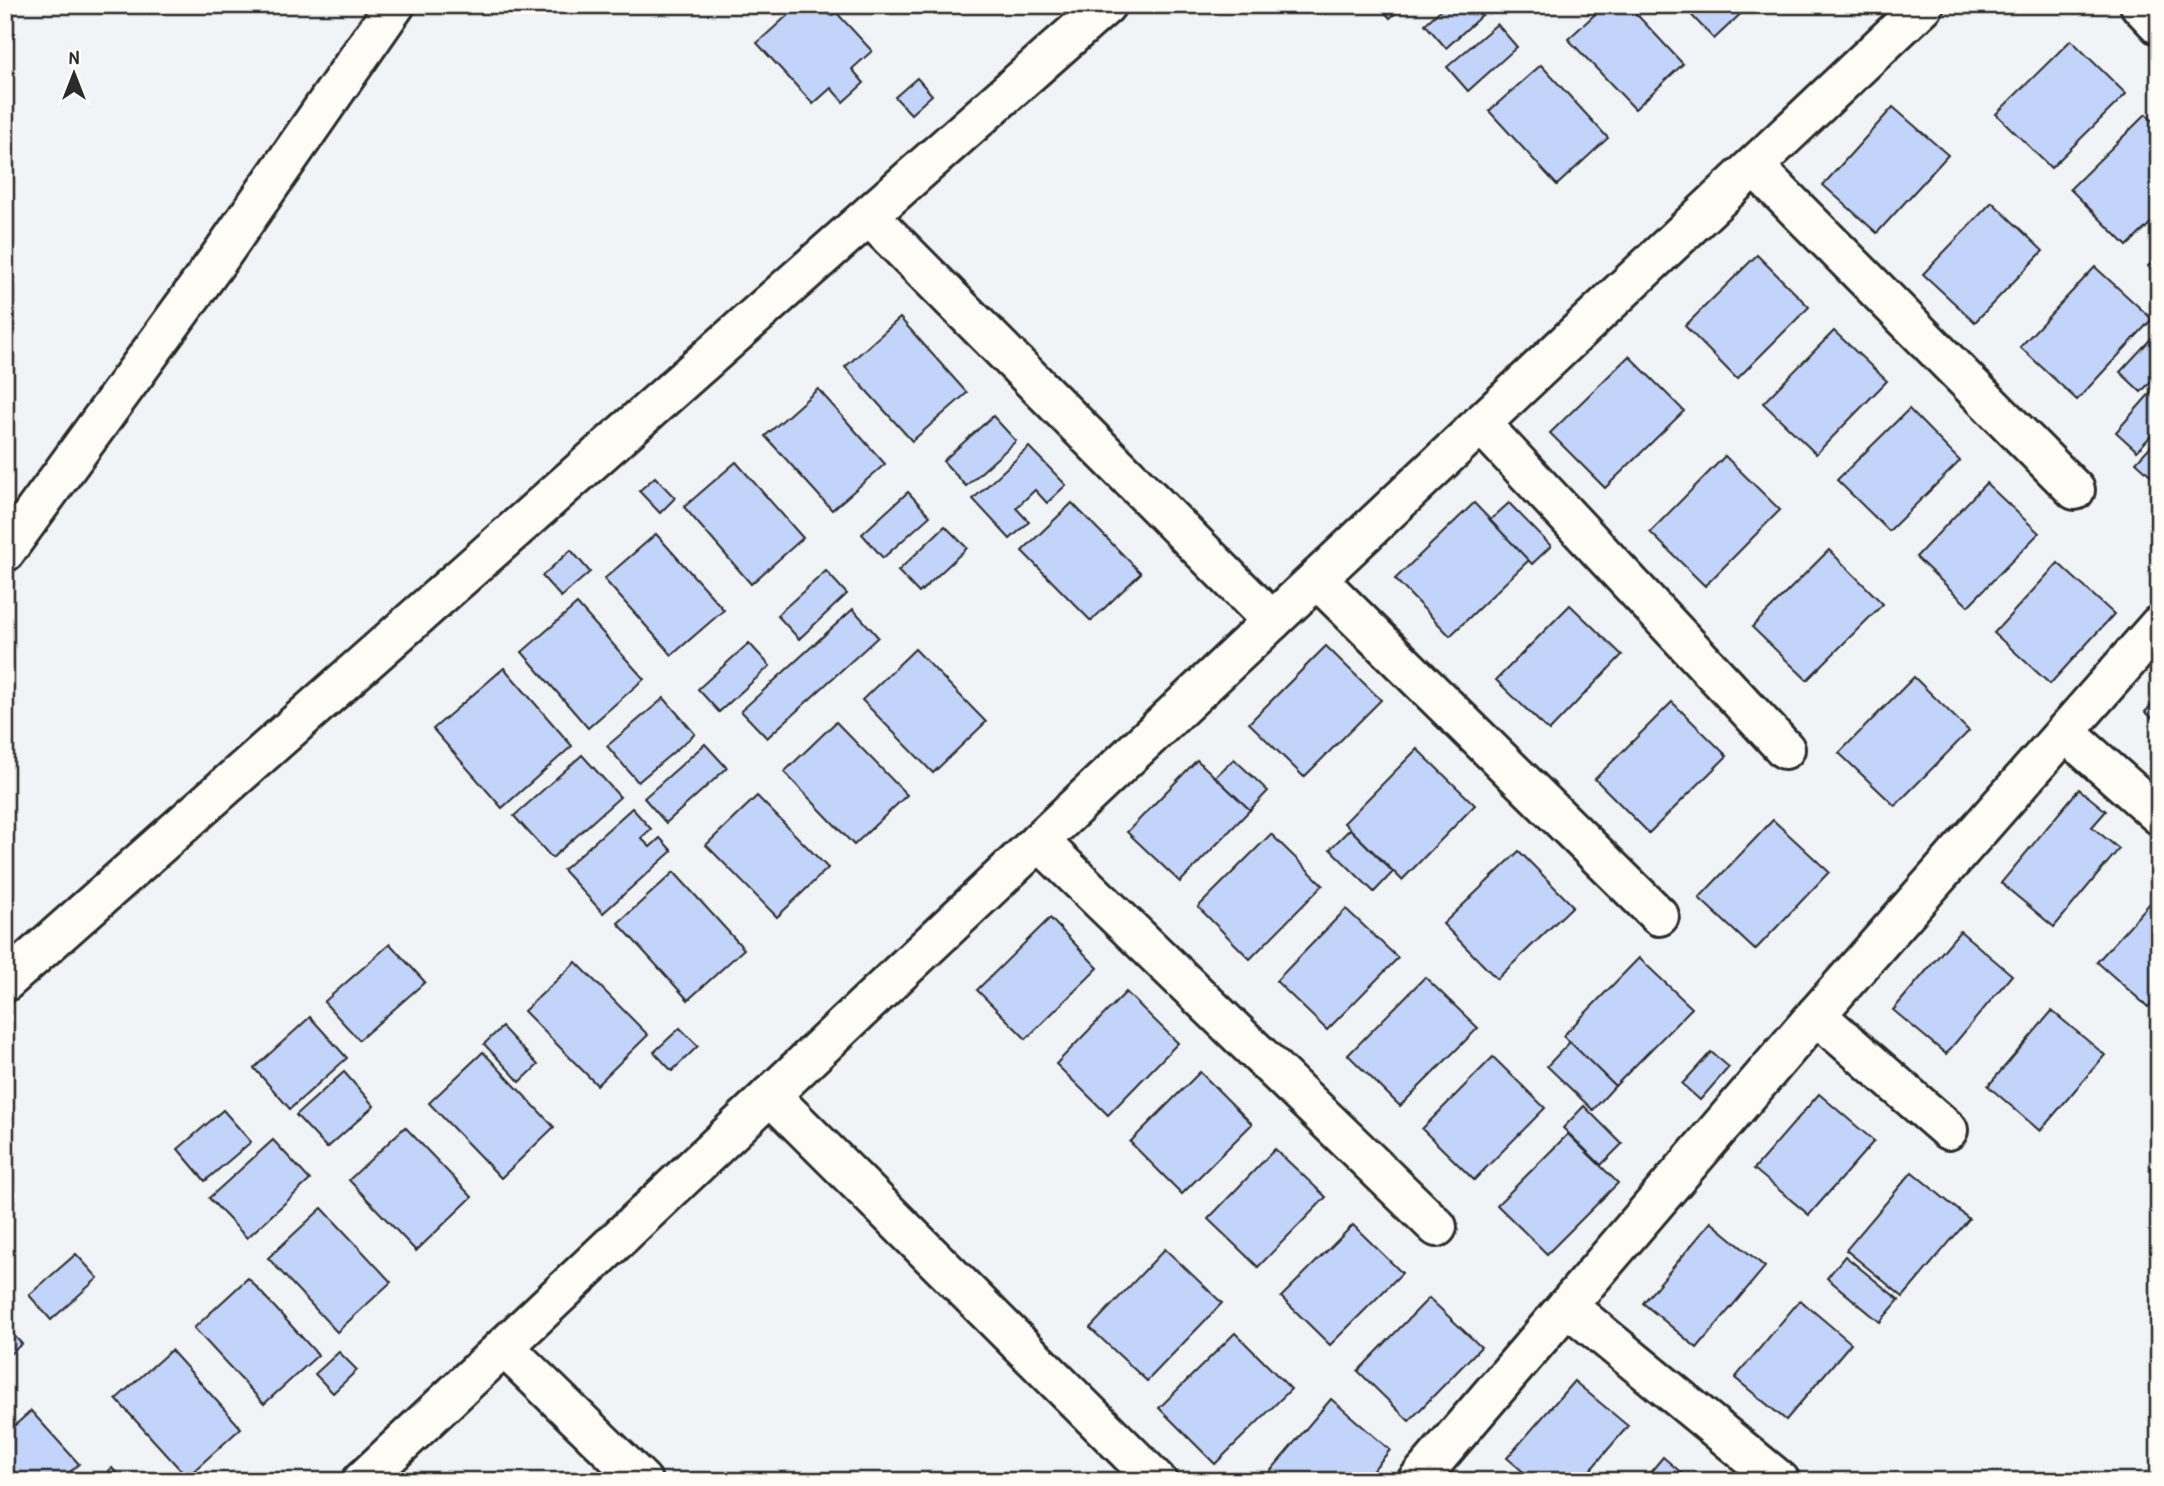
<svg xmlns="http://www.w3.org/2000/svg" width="2164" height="1486" font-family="'Patrick Hand',sans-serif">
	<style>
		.building { fill: #c2d4f9; stroke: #2b2b2b; stroke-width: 2 }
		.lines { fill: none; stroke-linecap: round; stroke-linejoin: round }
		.minor-casing { stroke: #2b2b2b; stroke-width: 44 }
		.minor { stroke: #fdfcf7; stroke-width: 38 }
	</style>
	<rect width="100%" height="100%" fill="#f1f4f7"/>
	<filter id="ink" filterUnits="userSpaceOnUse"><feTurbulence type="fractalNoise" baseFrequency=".0143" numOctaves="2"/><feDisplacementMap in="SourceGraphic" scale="14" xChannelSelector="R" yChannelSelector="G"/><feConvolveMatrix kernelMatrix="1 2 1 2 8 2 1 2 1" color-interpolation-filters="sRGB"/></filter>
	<g filter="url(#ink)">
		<g class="building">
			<polygon points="799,5 822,5 831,16 836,12 872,51 852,69 864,83 843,102 831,88 813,104 757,43"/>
			<polygon points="1378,5 1405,5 1390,18"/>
			<polygon points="1446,5 1493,5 1446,48 1425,24"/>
			<polygon points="1605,5 1628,5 1683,64 1635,109 1568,39"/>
			<polygon points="1682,5 1750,5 1714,39"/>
			<polygon points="1497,24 1517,47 1468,91 1447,67"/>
			<polygon points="2071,40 2126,94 2051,168 1996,114"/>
			<polygon points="1541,65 1608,138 1557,185 1489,111"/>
			<polygon points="917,78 932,95 911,114 895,97"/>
			<polygon points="1893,107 1948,155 1877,233 1823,185"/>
			<polygon points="2146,114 2159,127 2159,215 2127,246 2070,189"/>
			<polygon points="1992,202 2043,251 1975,322 1923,274"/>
			<polygon points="1757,255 1809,307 1737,379 1685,326"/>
			<polygon points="2159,255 2159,277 2148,266"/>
			<polygon points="2095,267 2152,319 2077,400 2020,347"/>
			<polygon points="900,318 967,393 912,441 845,367"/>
			<polygon points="2159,330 2159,373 2141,392 2120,372"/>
			<polygon points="1834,331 1887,381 1816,454 1763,403"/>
			<polygon points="1629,356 1684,411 1605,488 1550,433"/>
			<polygon points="2159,383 2159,427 2137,451 2116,432"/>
			<polygon points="818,389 885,464 832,510 765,436"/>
			<polygon points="1909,409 1960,461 1889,531 1837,480"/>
			<polygon points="993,416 1016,441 966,486 943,461"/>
			<polygon points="2159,437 2159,483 2136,462"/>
			<polygon points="1029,447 1066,485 1047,503 1035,490 1016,508 1029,522 1010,539 973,499"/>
			<polygon points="1725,456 1780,510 1705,586 1650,532"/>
			<polygon points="736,462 803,538 751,584 684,507"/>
			<polygon points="655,477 675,498 660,513 639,491"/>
			<polygon points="1986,483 2039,533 1968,606 1916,557"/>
			<polygon points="908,492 930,516 883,558 862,534"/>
			<polygon points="1072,503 1141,573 1091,621 1022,551"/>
			<polygon points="1474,503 1529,560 1450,636 1395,579"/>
			<polygon points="1509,503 1551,546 1532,564 1490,520"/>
			<polygon points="945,526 967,548 919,593 898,571"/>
			<polygon points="656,534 724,610 672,655 604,579"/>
			<polygon points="571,550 590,572 561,597 542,576"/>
			<polygon points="1829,550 1883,604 1807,680 1752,627"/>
			<polygon points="2058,563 2114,614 2050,684 1994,633"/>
			<polygon points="826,571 847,594 799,639 777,615"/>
			<polygon points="577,604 644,679 588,728 522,652"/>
			<polygon points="1570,605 1622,655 1549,731 1496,680"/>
			<polygon points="853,609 878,637 767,738 741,711"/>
			<polygon points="749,643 770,666 719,712 698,689"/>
			<polygon points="1326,646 1381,700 1304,777 1249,723"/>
			<polygon points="915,649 986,722 933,773 862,700"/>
			<polygon points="504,668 572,746 502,808 433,729"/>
			<polygon points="1914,677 1969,731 1895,806 1839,753"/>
			<polygon points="2159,697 2159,723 2145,712"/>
			<polygon points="664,698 695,734 638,782 607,746"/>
			<polygon points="1672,702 1727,756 1649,833 1595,779"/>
			<polygon points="836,722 907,795 854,845 784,772"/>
			<polygon points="705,744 727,768 666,823 644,798"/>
			<polygon points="1417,749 1475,805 1402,880 1344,823"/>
			<polygon points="582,755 620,797 552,858 514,816"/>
			<polygon points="1234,759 1268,791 1250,810 1215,777"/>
			<polygon points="1197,760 1250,810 1180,882 1127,832"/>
			<polygon points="2079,789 2106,811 2092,827 2119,849 2054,927 2001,883"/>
			<polygon points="757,796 828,868 777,917 706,845"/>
			<polygon points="632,808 651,829 641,838 650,847 660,838 672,851 603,913 563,870"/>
			<polygon points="1773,820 1829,872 1755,950 1699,898"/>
			<polygon points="1350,829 1393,872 1374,892 1330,849"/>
			<polygon points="1271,834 1323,885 1250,959 1198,907"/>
			<polygon points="1519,851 1573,906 1497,979 1443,924"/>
			<polygon points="674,872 744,949 688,1000 618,923"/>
			<polygon points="2159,893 2159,995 2148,1007 2097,962"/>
			<polygon points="1346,909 1398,958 1327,1030 1276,981"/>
			<polygon points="1050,918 1098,968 1026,1039 977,990"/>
			<polygon points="1960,931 2012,975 1946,1054 1893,1010"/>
			<polygon points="390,944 425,982 359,1040 324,1002"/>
			<polygon points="1639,958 1692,1008 1615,1086 1563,1036"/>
			<polygon points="576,962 648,1035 597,1085 524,1011"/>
			<polygon points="1425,977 1478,1028 1400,1106 1348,1055"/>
			<polygon points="1126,992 1178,1043 1108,1115 1056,1064"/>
			<polygon points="2052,1011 2105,1055 2040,1131 1988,1086"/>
			<polygon points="310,1017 347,1058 290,1109 254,1068"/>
			<polygon points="502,1027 538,1065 520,1082 484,1044"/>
			<polygon points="680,1028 698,1046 672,1071 654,1052"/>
			<polygon points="1570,1042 1615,1086 1593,1110 1547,1066"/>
			<polygon points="483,1052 554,1127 501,1178 429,1103"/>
			<polygon points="1711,1052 1729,1067 1700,1100 1682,1084"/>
			<polygon points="1493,1057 1545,1108 1474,1180 1422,1129"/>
			<polygon points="344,1072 374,1106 327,1148 296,1115"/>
			<polygon points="1200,1072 1252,1124 1182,1194 1130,1142"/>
			<polygon points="1819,1094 1874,1141 1809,1215 1754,1169"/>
			<polygon points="1584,1106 1622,1144 1601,1165 1563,1128"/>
			<polygon points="223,1110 251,1142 205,1181 178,1149"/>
			<polygon points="405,1127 472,1197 416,1251 349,1180"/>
			<polygon points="1568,1134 1618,1183 1547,1254 1497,1205"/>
			<polygon points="273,1140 310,1180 247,1238 209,1198"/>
			<polygon points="1275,1149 1326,1197 1258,1267 1208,1219"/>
			<polygon points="1912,1172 1969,1219 1903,1297 1846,1250"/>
			<polygon points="322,1208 391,1282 337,1332 268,1258"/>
			<polygon points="1711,1222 1765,1267 1697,1348 1643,1303"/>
			<polygon points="1353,1225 1402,1273 1330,1345 1281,1297"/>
			<polygon points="1165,1249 1222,1303 1147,1381 1090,1328"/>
			<polygon points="76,1254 98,1278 51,1320 29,1295"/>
			<polygon points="1845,1256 1899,1300 1880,1322 1827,1278"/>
			<polygon points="248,1278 318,1355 264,1404 194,1328"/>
			<polygon points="1429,1298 1481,1347 1409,1421 1358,1371"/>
			<polygon points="1800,1300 1851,1343 1786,1420 1735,1378"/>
			<polygon points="5,1326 22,1344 5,1358"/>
			<polygon points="1235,1333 1291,1389 1215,1464 1159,1408"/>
			<polygon points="171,1350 241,1428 187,1477 116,1399"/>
			<polygon points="339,1352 357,1370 333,1393 315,1374"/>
			<polygon points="1574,1381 1628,1426 1581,1481 1534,1481 1507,1458"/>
			<polygon points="1331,1399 1390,1450 1364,1481 1262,1481"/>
			<polygon points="31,1411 79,1464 60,1481 5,1481 5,1434"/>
			<polygon points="1663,1457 1691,1481 1643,1481"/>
			<polygon points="112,1468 124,1481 98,1481"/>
		</g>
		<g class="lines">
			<g class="minor-casing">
				<g id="minor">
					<polyline points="2140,5 2159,25"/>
					<polyline points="1754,166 2075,490"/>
					<polyline points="869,216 1272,621"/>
					<polyline points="1481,424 1785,749"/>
					<polyline points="5,552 222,254 395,5"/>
					<polyline points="1317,579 1659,916"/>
					<polyline points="2065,732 2159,815"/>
					<polyline points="1039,841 1437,1227"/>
					<polyline points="5,982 1106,5"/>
					<polyline points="1816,1015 1948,1130"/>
					<polyline points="770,1095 1157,1481"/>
					<polyline points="1567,1306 1780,1481"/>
					<polyline points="504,1347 642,1481"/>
					<polyline points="362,1481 1924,5"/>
					<polyline points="1417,1481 1816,1015 2159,625"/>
				</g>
			</g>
			<use href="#minor" class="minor"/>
		</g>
	</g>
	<rect width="2164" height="1486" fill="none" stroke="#fdfcf7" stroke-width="28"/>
	<rect x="14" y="14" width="2136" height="1458" fill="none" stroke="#2b2b2b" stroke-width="2.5" filter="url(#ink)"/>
	<g transform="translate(74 74)" stroke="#fdfcf7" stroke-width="5" paint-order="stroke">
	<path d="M0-5L12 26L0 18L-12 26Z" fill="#2b2b2b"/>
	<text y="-10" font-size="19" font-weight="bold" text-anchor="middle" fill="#2b2b2b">N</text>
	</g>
</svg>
